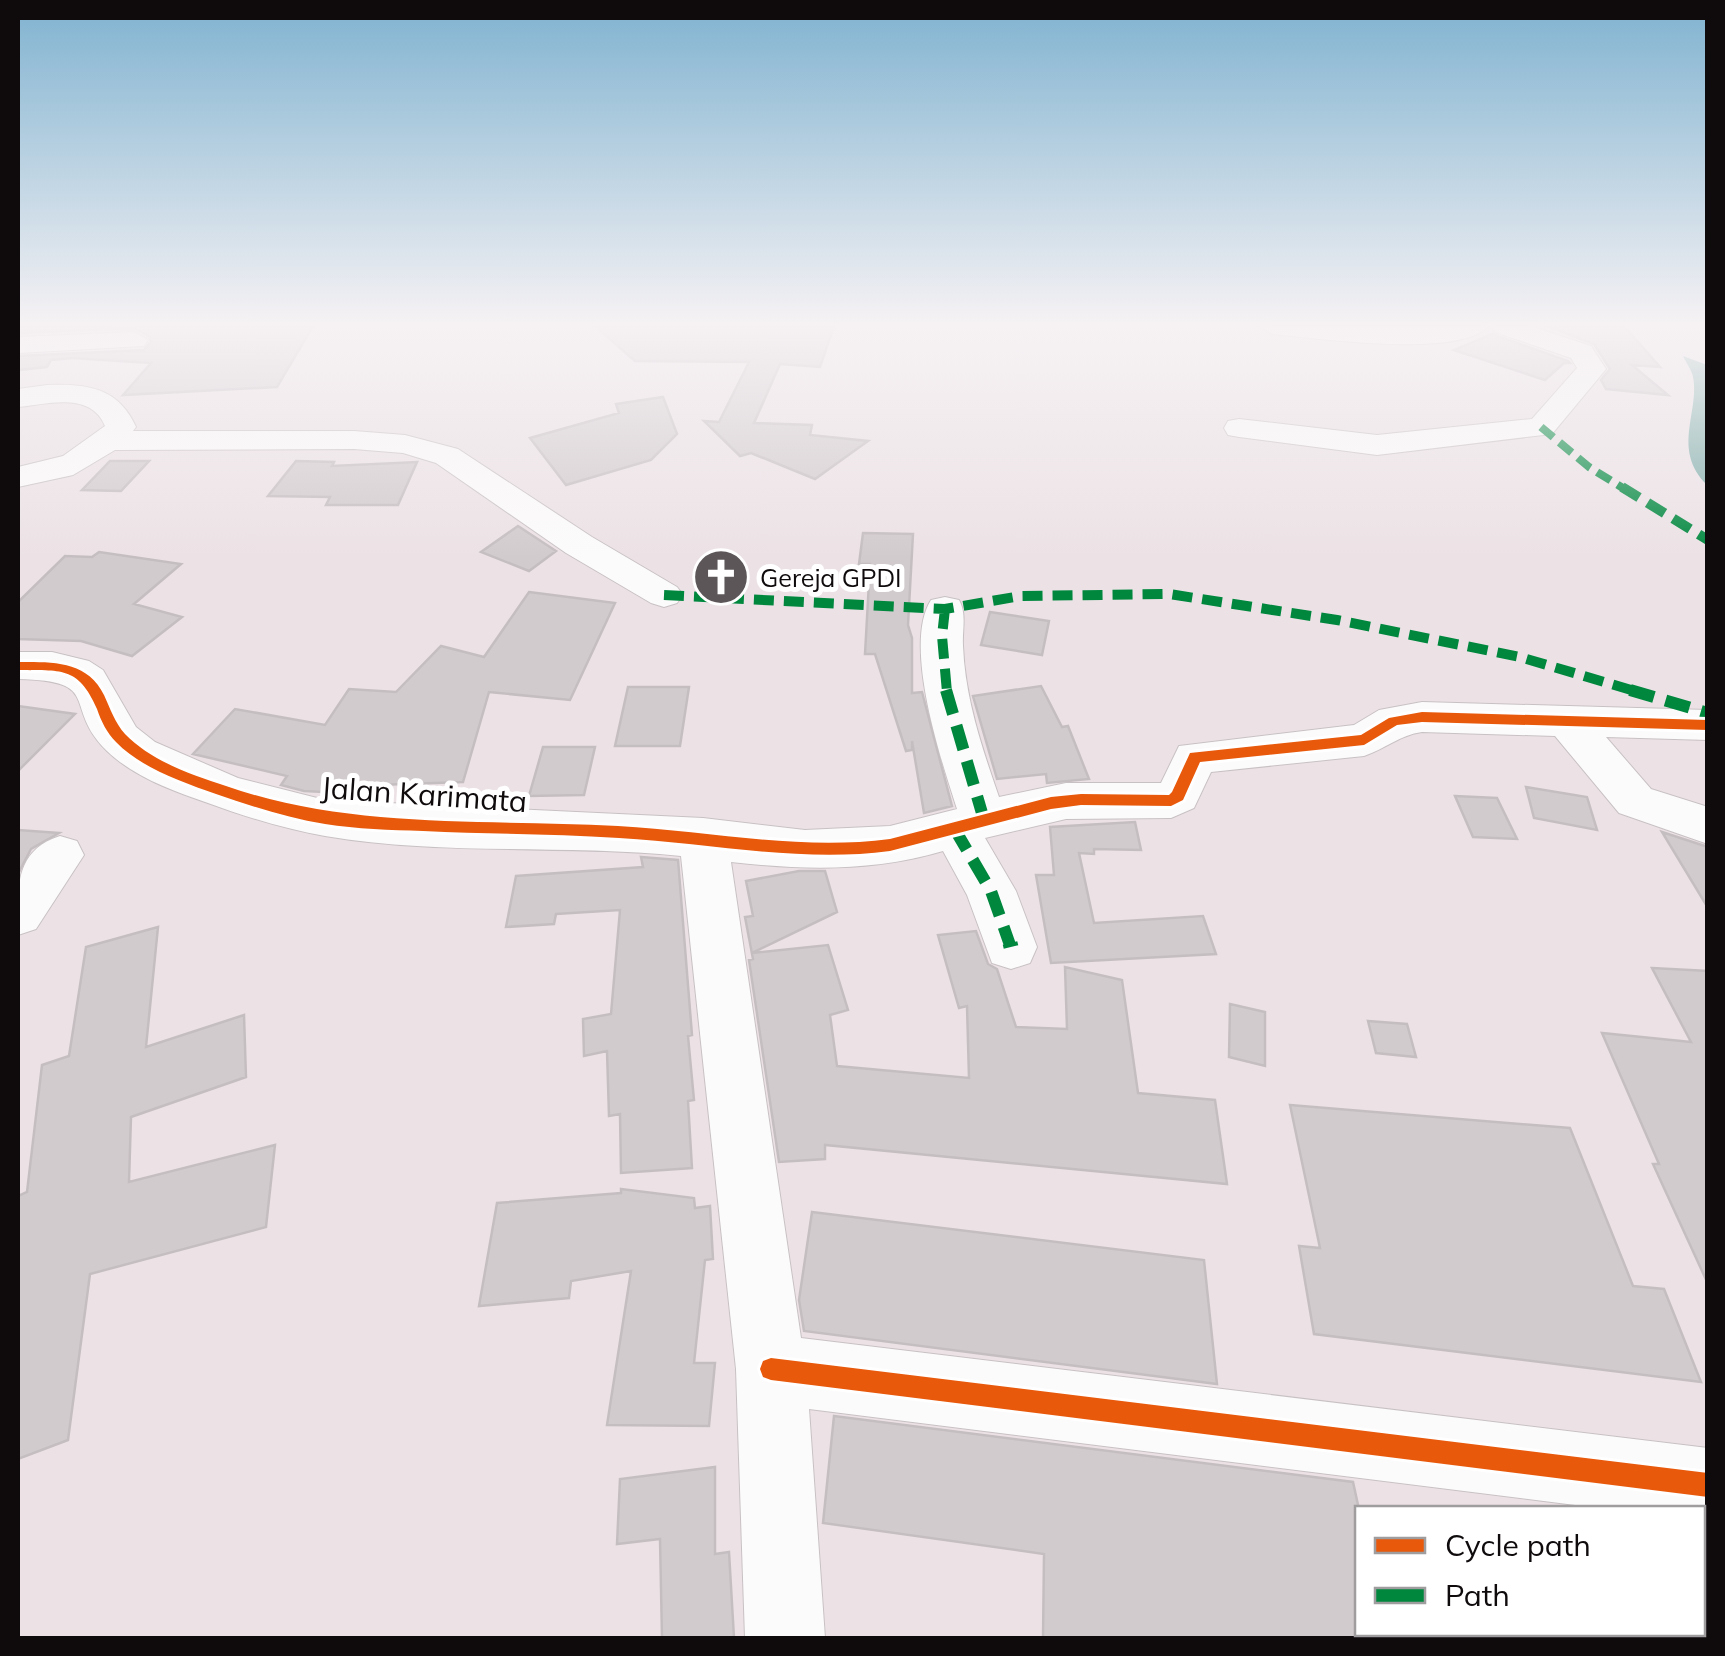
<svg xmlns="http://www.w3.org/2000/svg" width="1725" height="1656" font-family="Mulish,sans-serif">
  <rect width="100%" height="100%" fill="#ece2e6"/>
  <path fill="#81aeab" d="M 1683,356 L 1707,365 L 1707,485 C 1671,449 1700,412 1693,377 C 1692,371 1686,362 1683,356 Z"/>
  <path fill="#d2cbce" stroke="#c5bec1" stroke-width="2.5" d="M 18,326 L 313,326 L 277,387 L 123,395 L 151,363 L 72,358 L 51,360 L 47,367 L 18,370 L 18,356 L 144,350 L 151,342 L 150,337 L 134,328 L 18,333 Z
    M 595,326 L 834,326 L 820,367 L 780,364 L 754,423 L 812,425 L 810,435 L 868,441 L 815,479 L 751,453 L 740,456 L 704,421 L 719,422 L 749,362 L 635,361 Z
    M 1547,326 L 1624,326 L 1660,367 L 1632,365 L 1668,395 L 1606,389 L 1601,380 L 1610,369 L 1594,344 Z
    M 1492,334 L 1568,361 L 1570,363 L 1564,363 L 1545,380 L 1454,350 Z
    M 663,397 L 677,434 L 651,460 L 566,485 L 530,438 L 619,413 L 616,404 Z
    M 110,461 L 149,461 L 121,491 L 82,490 Z
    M 296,461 L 334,462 L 332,466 L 417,462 L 398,505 L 326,505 L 330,497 L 268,496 Z
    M 518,526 L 556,551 L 529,571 L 481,552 Z
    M 863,533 L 913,534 L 908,625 L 912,638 L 912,693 L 922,692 L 952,806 L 924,813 L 912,741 L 912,750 L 906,751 L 875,654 L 865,654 L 870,564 L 859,564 Z
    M 99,552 L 181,564 L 134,604 L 182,617 L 132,656 L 81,641 L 18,639 L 18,602 L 65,556 L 92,557 Z
    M 529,592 L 615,603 L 570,700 L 489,692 L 463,782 L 347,786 L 344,793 L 304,791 L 281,785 L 287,776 L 193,754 L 235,709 L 325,725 L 349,689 L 396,692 L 441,646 L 484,657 Z
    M 990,612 L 1049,621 L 1042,655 L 981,645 Z
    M 1041,686 L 1062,727 L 1068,726 L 1089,779 L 1047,783 L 1046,774 L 997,779 L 973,696 Z
    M 628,687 L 689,687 L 680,746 L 615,746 Z
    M 18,706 L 75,714 L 18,771 Z
    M 543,747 L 595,747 L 584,795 L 529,796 Z
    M 1526,787 L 1587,797 L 1597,830 L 1534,818 Z
    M 1455,796 L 1497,798 L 1517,839 L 1473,837 Z
    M 1135,822 L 1141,850 L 1094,849 L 1094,854 L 1079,853 L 1094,923 L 1203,916 L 1216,954 L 1051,963 L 1036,875 L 1054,875 L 1050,827 Z
    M 18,830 L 59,833 L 31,849 L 18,874 Z
    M 1662,832 L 1708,847 L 1708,908 Z
    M 641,857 L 678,860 L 692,1035 L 688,1036 L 694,1100 L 688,1101 L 692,1168 L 621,1173 L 620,1114 L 609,1116 L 607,1051 L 584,1056 L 583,1019 L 611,1014 L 620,910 L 556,914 L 554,924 L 506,927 L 516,876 L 643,867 Z
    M 799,871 L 825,871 L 837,912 L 752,953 L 828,945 L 848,1010 L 830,1015 L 837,1066 L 969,1078 L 967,1006 L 959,1008 L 938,935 L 976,931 L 988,964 L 997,969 L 1016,1027 L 1067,1029 L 1065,967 L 1122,980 L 1138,1093 L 1215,1100 L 1227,1184 L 825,1145 L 825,1159 L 779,1162 L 749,960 L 753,959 L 745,917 L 753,916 L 746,881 Z
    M 158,927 L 146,1047 L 244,1015 L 246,1077 L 131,1117 L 129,1182 L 275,1145 L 266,1227 L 90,1274 L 68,1440 L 18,1459 L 18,1196 L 27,1192 L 42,1065 L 69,1056 L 86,947 Z
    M 1652,968 L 1708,971 L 1708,1284 L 1653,1164 L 1659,1164 L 1602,1033 L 1691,1042 Z
    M 1230,1004 L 1265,1012 L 1265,1066 L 1229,1057 Z
    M 1368,1021 L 1407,1024 L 1416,1057 L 1376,1053 Z
    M 1290,1105 L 1570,1128 L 1633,1286 L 1664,1289 L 1701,1382 L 1314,1334 L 1299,1246 L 1320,1248 Z
    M 621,1189 L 694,1198 L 695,1208 L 710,1206 L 713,1259 L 705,1260 L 694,1363 L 715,1363 L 709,1426 L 607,1425 L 631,1271 L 571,1281 L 569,1298 L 479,1306 L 497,1203 L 621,1193 Z
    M 812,1212 L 1204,1260 L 1217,1384 L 804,1331 L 799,1300 Z
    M 834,1416 L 1353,1482 L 1358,1505 L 1358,1638 L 1043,1638 L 1044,1554 L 823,1523 Z
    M 715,1467 L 715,1554 L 729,1552 L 734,1638 L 662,1638 L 660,1539 L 617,1544 L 620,1479 Z"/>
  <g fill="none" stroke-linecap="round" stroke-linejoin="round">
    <g stroke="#c8c1c4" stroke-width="2">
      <path id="minor" d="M 1259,326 L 1488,326 C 1461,359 1314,338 1272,334 Z
        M 1491,326 L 1531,326 L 1591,346 L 1606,369 L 1552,434 L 1377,455 L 1239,437 L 1228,435 L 1224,428 L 1228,421 L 1239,419 L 1377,435 L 1532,419 L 1577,368 L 1571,358 L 1495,332 Z
        M 134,332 L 148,340 L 144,346 L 18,353 L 18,337 Z
        M 47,385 C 87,383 119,388 136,427 L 133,431 L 354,431 L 405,435 L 458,449 L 592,537 L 677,587 L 683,595 L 677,603 L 664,607 L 651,603 L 566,553 L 436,463 L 403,453 L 354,449 L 115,450 L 73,475 L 18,487 L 18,467 L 63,456 L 105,426 C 91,391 47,404 18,407 L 18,389 Z
        M 945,597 L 959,600 C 967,614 962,630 963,646 C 965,698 982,748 999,797 L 1066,783 L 1161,783 L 1179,746 L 1354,725 L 1379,710 L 1422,702 L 1708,710 L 1708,740 L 1606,737 L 1651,789 L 1708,807 L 1708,844 L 1619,813 L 1555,736 L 1422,732 C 1400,735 1385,749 1364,756 L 1211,772 L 1194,808 L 1171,818 L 1066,819 L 985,838 L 1016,891 L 1037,947 L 1030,963 L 1011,969 L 992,963 L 967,895 L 943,851 C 872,872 803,870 731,862 L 801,1338 L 1708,1448 L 1708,1522 L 1702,1522 L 1702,1508 L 1599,1508 L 809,1409 L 825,1638 L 745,1638 L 736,1369 L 681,856 C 563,844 441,856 325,836 C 285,829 246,817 208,803 C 173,791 134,777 107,751 C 61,706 105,681 18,679 L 18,652 L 52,652 L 89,661 L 103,670 L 136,727 L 155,742 L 238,778 L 325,800 L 703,818 L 805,830 L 890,826 L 957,809 C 942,762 902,645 931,600 Z
        M 60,836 L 77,841 L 84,855 L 36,929 L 18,935 C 18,893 12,851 60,836 Z"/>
    </g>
    <use href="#minor" fill="#fcfbfb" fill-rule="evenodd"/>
    <path stroke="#00873e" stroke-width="8" stroke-dasharray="16 8" stroke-linecap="butt" d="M 1541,427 L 1589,467 L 1626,490"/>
    <path stroke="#00873e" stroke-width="10" stroke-dasharray="20 10" stroke-linecap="butt" d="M 1622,487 L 1708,540
      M 664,595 L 945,609 L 1021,596 L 1169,594 L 1337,620 L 1520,657 L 1638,692
      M 945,609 L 942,636 L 947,692"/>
    <path stroke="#00873e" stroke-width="12" stroke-dasharray="25 12" stroke-linecap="butt" d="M 946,690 L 984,820
      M 1630,690 L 1708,713
      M 954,828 L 991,891 L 1010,945"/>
    <path stroke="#00873e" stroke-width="15" stroke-dasharray="31 15" stroke-linecap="butt" d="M 1010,943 L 1011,947"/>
    <g stroke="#fff" stroke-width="6">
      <path id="cycleway" d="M 18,662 C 51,662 87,660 104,695 C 110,708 115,723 125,734 C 151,761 192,775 226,786 C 352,830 486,819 618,826 C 709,831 799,851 890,839 L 1051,797 L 1081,794 L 1169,795 L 1172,792 L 1190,753 L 1361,735 L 1389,718 L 1422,712 L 1708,720 L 1708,730 L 1422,722 L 1397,725 L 1364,745 L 1200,762 L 1183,800 L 1171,806 L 1081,805 L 1051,809 L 890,851 C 800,863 710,843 619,838 C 554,834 488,834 423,831 C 390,830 357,829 325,824 C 288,818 251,806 216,794 C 182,782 141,768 116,742 C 107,733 101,721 97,709 C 78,665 60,671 18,670 Z
        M 771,1358 L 1708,1473 L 1708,1497 L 771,1380 L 763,1377 L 760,1369 L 763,1361 Z"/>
    </g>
    <use href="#cycleway" fill="#e8590c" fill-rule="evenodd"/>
  </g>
  <linearGradient id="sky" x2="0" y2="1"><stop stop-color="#7fb2d0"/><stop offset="0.58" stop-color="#f6f2f4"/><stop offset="1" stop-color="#f6f2f4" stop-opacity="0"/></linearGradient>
  <rect width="1725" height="558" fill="url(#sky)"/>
  <defs>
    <g id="church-disc" transform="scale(2.875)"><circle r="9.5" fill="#5c5658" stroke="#fff"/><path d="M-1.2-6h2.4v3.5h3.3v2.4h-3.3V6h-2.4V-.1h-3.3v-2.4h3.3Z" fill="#fff"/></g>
  </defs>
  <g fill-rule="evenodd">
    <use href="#church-disc" x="721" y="577"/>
  </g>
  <g text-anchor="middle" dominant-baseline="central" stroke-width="10" stroke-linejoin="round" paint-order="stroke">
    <g font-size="25" fill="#0f0a0c" stroke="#fff" text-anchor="start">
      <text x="760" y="577">Gereja GPDI</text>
    </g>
    <g font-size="30" fill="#0f0a0c" stroke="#fff">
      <text transform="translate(424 794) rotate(4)">Jalan Karimata</text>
    </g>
  </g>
  <rect width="1725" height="1656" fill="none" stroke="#0f0a0c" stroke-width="40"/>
  <rect x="1355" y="1506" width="350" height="130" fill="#ffffff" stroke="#9f9d9e" stroke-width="2.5"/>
  <rect x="1375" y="1538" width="50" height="15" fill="#e8590c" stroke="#9f9d9e" stroke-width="2.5"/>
  <text x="1445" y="1556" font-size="30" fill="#0f0a0c">Cycle path</text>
  <rect x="1375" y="1588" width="50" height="15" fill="#00873e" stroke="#9f9d9e" stroke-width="2.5"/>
  <text x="1445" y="1606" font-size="30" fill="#0f0a0c">Path</text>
</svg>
